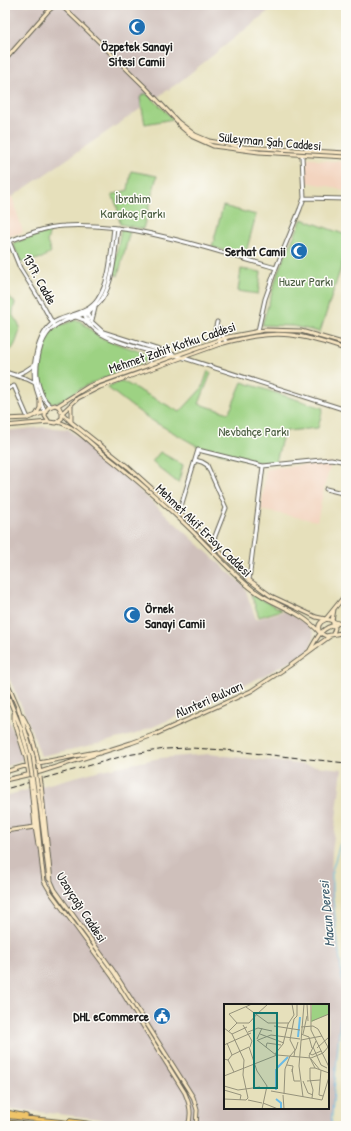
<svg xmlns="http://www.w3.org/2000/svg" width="351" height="1131" font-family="'Patrick Hand',sans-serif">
  <rect width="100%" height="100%" fill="#fdfcf7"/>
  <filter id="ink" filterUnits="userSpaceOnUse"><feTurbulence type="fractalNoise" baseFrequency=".025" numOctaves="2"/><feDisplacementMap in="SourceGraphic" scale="8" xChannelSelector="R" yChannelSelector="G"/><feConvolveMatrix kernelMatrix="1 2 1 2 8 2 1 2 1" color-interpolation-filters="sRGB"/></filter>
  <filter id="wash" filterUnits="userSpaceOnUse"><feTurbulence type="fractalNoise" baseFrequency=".012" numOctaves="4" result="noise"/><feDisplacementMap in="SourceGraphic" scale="16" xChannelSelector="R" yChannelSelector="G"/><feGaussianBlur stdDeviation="0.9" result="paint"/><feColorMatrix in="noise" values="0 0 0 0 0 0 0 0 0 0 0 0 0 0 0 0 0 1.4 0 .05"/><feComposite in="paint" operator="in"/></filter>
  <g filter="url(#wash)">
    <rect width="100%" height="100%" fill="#e6e0bb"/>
    <path fill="#f3d4bf" d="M 306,158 L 314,159 L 317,160 L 344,162 L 346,159 L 346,192 L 338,188 L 306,182 Z
      M 12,196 L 23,232 L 5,238 L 5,198 Z
      M 331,463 L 325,484 L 317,521 L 261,510 L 266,468 Z"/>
    <path fill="#cfc0bb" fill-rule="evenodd" d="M 5,5 L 276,5 L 178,83 L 12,197 L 5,196 Z
      M 43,427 L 68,429 L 116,469 L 244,586 L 256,619 L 285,611 L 309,625 L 314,634 L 309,651 L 265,675 L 192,710 L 136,734 L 97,744 L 41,756 L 25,714 L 5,669 L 5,431 Z
      M 5,711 L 24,759 L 5,767 Z
      M 209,754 L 342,769 L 332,853 L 331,876 L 332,891 L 343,987 L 331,1126 L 119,1126 L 100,1119 L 5,1108 L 5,796 L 97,771 L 160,758 ZM 225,1005 L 328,1005 L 328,1108 L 225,1108 Z"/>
    <path fill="#9dd283" stroke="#5c7750" d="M 143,94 L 147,94 L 150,96 L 173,119 L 145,124 L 140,98 Z
      M 131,171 L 157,176 L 143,229 L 120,224 L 117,206 L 112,195 L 128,190 Z
      M 223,206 L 256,215 L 245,256 L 212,247 Z
      M 302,219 L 346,235 L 346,252 L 320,332 L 293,326 L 262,325 L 279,269 Z
      M 121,229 L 130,231 L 118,276 L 113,273 Z
      M 50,231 L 47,242 L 51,252 L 42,258 L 21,263 L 13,243 Z
      M 241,269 L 261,272 L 258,294 L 238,291 Z
      M 5,295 L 8,295 L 15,303 C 11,320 12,312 20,327 C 19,334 16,345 11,350 L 5,349 Z
      M 76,320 L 80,321 L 101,338 L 144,353 L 148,356 L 147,361 C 127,372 103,376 82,388 C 72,393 63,403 52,403 C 32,394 39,348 49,334 C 55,326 67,323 76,320 Z
      M 208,371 L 211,373 L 199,404 L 229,413 L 242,382 L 323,408 L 318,428 L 287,431 L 283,434 L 276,462 L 262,463 L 237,458 L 199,447 L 151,420 L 130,405 L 108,388 L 109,386 L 122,381 L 180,412 L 202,388 Z
      M 160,452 L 183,465 L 178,483 L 152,462 Z
      M 251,594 L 282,610 L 259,617 Z"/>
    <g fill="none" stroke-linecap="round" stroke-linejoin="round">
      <path stroke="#6bbbe6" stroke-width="1" d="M 331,1126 L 343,987 L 332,891 L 332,871 L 340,844"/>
    </g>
  </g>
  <g filter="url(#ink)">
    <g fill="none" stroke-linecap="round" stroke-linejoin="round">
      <g stroke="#636154" stroke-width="5">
        <path id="tertiary" d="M 304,198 L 346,199
          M 9,241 L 20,268 L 40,300 L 53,324
          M 5,243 C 19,237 48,226 64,226 C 136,222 207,249 276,268
          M 85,310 L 92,322 L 103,332 L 346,410
          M 84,314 C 87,321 91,327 97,331 C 111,342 155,353 173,356
          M 76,317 L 84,320 L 90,326
          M 92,320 L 95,308
          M 220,328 L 219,340 L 220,344
          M 215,330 L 217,322
          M 220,330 L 226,342
          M 258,331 L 265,299 L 276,268 L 300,209 L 304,198 L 302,156
          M 146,350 L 150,357 L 150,364
          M 5,372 L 27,379 L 35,383
          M 16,375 L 25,371 L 34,365
          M 5,390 L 14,386 L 28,418
          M 51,406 C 42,400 38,386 37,376 C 36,366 38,356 41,346 C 54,310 83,326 102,299 C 114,281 115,250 118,228
          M 45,412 C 41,403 37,393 35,383 C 32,364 38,329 58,320 C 72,314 89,313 98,299 C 111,280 111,250 114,228
          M 195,460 L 202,462 L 207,465 L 226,508 L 212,544
          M 326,489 L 346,494
          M 179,513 L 198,450 L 263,466 L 331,459 L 346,462
          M 249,580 L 263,466"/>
      </g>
      <g stroke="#636154" stroke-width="5">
        <path id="secondary" d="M 59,5 L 65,9 L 87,30 L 145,87 L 178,122 L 195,135 L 209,141 L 244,147 L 346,153
          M 5,60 L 48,11 L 55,5
          M 178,122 L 179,125 L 193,137 L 213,146 L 259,152 L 346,157
          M 57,406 L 89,386 L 228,337 L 265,330 L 301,331 L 346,344
          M 71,406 L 71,422
          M 62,413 L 62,418 L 56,423 L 49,422 L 45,416 L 46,410 L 49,407 L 55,405 L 59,407 L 62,413 L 71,422 L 128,467 L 187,520 L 249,580 L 271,596 L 316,617 L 330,620 L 343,625
          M 62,413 L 78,398 L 100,387 L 220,344 C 243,338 267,332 291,335 C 310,337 328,344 346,349
          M 36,415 L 40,408 L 40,398
          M 5,419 L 28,418 L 45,412
          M 58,422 C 74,426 87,440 100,451 C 130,474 159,499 186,525 C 206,544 225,566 247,585 C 269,605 299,608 320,633
          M 5,426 L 49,422
          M 346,594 L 325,620 C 319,622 317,627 320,633 L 326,636 L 346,632
          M 310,650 C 317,638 321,627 336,625
          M 5,677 L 18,707 L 33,756
          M 5,689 L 20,726 L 29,756
          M 14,714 L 14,720 L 26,758 L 29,774
          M 22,715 C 32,731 37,753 40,772
          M 5,772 L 28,765 L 96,752
          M 5,780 L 40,772 L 131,743 L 156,734 L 251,691 L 289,666 L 333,634 L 335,628 L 332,621 L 334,609
          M 41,784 L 51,881
          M 31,787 L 35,827 L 38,845
          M 34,789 L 42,866 L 44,881 L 51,893 L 112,976 L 185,1093 C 190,1105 192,1114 188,1126
          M 38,790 L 49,879 L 51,881 L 55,890 L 114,972 L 193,1097 L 197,1110 L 196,1126
          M 5,831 L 35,827"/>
      </g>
      <g stroke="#636154" stroke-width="5.5">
        <path id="primary" d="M 5,1112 L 26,1116
          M 5,1116 L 63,1122 L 84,1125
          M 70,1121 L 85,1123 L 98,1126
          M 5,1122 L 41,1126"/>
      </g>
      <use href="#tertiary" stroke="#fff" stroke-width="3"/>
      <use href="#secondary" stroke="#f9e7c3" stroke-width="3"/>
      <use href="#primary" stroke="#efc469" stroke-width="3.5"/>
      <path stroke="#1c1c1c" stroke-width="1" stroke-dasharray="6 3" stroke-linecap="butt" d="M 9,788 L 127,755 L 165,749 L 191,748 L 225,750 L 346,763"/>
      <g stroke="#636154" stroke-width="5" stroke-linecap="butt">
        <path id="secondary-bridge" d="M 29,756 L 34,789
          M 33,756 L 38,790
          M 40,777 L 41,784
          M 30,779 L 31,787"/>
      </g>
      <use href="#secondary-bridge" stroke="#f9e7c3" stroke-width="3"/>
    </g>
  </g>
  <defs>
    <g id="mosque-disc" transform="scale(0.9)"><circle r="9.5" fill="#1f6fb2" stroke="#fdfcf7"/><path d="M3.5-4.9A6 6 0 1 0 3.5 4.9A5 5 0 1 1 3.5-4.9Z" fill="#fff"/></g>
    <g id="civic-disc" transform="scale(0.9)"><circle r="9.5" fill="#1f6fb2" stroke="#fdfcf7"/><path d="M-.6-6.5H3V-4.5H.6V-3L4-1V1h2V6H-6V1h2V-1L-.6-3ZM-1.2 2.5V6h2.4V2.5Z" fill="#fff"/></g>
  </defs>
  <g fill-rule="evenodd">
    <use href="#mosque-disc" x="137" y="27"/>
    <use href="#mosque-disc" x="299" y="251"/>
    <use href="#mosque-disc" x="132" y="615"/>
    <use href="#civic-disc" x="162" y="1016"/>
  </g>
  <g text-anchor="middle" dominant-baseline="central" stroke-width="3" stroke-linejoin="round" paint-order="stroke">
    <g font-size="13" font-weight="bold" fill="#1c1c1c" stroke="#fdfcf7" text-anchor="end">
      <text x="137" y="46" text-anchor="middle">Özpetek Sanayi<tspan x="137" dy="15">Sitesi Camii</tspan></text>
      <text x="286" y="251">Serhat Camii</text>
      <text x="145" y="608" text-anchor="start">Örnek<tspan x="145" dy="15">Sanayi Camii</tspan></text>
      <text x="149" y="1016">DHL eCommerce</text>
    </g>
    <g font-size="13" fill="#1c1c1c" stroke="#fdfcf7">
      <text transform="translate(270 141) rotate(5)">Süleyman Şah Caddesi</text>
      <text transform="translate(40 279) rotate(61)">1317. Cadde</text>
      <text transform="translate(172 347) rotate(-19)">Mehmet Zahit Kotku Caddesi</text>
      <text transform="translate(204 530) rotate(44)">Mehmet Akif Ersoy Caddesi</text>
      <text transform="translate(209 699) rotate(-24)">Alınteri Bulvarı</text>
      <text transform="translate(82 907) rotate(57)">Uzayçağı Caddesi</text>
    </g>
    <g font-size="13" fill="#495c40" stroke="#fdfcf7">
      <text x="133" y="198">İbrahim<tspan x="133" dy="15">Karakoç Parkı</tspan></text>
      <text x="306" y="281">Huzur Parkı</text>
      <text x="254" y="431">Nevbahçe Parkı</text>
    </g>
    <g font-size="14" font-style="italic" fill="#3c5c6d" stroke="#fdfcf7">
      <text transform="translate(326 914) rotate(-95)">Macun Deresi</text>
    </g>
  </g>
  <g transform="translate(224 1004)">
    <rect width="105" height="105" fill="#e6e0bb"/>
    <path d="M 88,0 L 105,0 L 105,10 L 87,18 Z" fill="#9dd283"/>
    <path fill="none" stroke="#6bbbe6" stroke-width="2" d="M 74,33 L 76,13M 53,64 L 64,53M 52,86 L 52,65M 52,95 L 57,99 L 57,105"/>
    <path fill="none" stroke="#95927b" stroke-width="1" d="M 83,0 L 84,17M 87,0 L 87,26 L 105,63M 22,3 L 44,19 L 65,19M 5,10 L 28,0M 5,10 L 13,19M 33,10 L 44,0M 88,17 L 105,10M 19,21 L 28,37 L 26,43M 50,22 L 76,26M 77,23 L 89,22 L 94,25 L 105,45M 0,24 L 8,30 L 20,56 L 19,71 L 24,94 L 22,96 L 0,95M 5,27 L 13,19 L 25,19 L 34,9M 24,28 L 34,24 L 48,27M 8,30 L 23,23M 36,30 L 60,39M 77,30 L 85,33 L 88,44M 79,30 L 83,12M 33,35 L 38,24M 33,36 L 52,51M 34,36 L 47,31 L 76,35M 77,36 L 98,32M 92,37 L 85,52 L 91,64 L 105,69M 3,39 L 8,51M 0,41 L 27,29M 25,43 L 33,67 L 43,82 L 38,105M 42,43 L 43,39 L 57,41M 89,43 L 97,61 L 103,64M 93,44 L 105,33M 85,49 L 88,51 L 97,47M 51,50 L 59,40 L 64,20 L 70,11 L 68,0M 66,52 L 72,45 L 74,38M 70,52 L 71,46 L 66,36 L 70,15 L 73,12 L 73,0M 87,54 L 99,49 L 105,42M 0,55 L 4,56 L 8,51 L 25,43M 87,55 L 96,66M 4,56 L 10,68M 63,61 L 69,62 L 68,68M 68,65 L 70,77 L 76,77M 97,66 L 95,91 L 99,92M 0,72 L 53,51 L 87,54M 86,75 L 89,86 L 88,94M 86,75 L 86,64 L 91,64M 79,77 L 84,89 L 89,91M 83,77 L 96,76M 0,82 L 14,86 L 36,83M 0,86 L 17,91 L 16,96M 47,87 L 98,96 L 105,73M 60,90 L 61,65 L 66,52M 59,91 L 60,105M 79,93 L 75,62 L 80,0M 24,96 L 38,99M 39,99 L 54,105"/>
    <path fill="#0f766e" fill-opacity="0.15" stroke="#0f766e" stroke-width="2" d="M 30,9 L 53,9 L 53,84 L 30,84 Z"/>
    <rect width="105" height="105" fill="none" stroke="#1c1c1c" stroke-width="2"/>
  </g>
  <rect width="351" height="1131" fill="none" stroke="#fdfcf7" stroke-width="20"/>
</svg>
